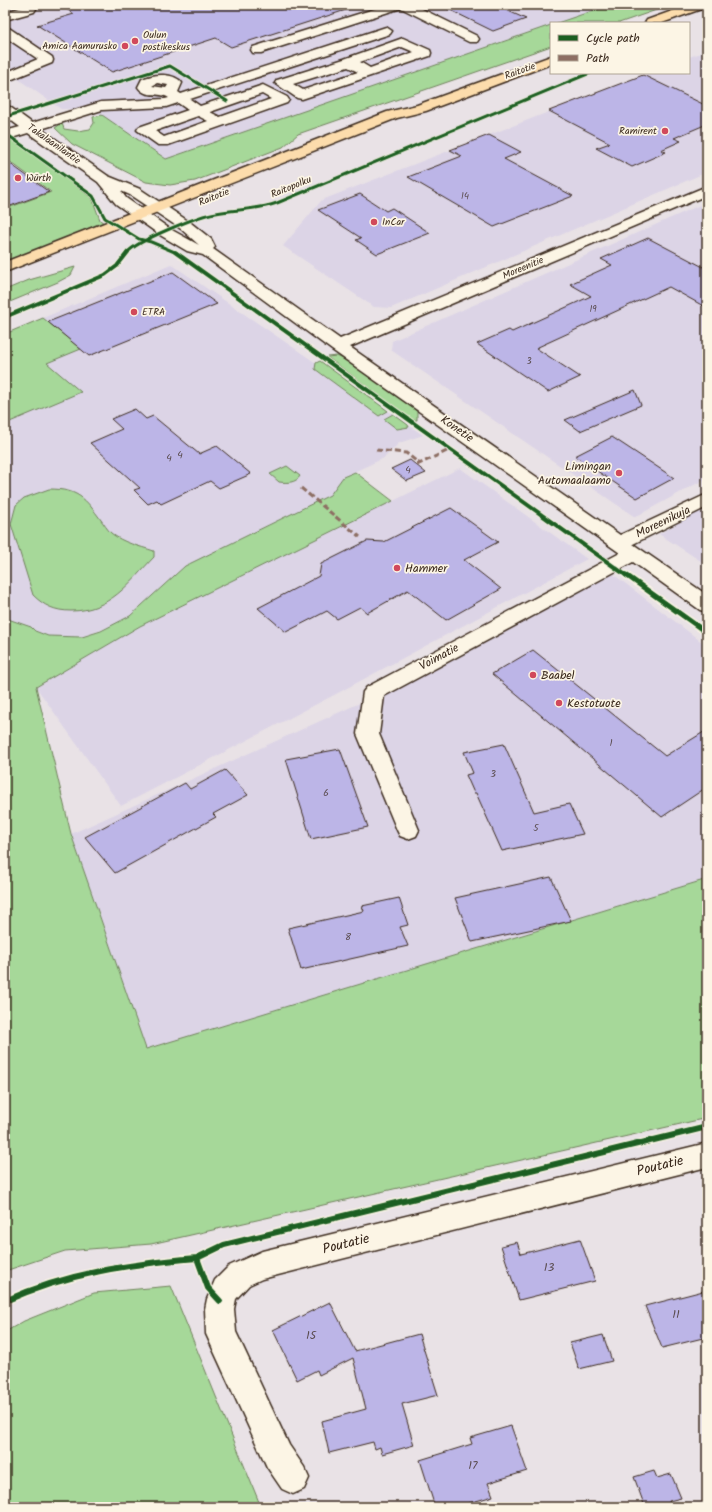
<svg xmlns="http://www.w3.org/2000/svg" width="712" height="1512" font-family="Kalam,sans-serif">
  <rect width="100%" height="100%" fill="#e9e2e6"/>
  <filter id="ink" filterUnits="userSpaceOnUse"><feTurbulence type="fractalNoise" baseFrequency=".025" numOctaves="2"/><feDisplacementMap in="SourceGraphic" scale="8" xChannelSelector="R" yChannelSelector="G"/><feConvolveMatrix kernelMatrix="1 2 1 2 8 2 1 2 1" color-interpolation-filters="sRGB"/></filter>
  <g filter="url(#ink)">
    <path fill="#dcd4e6" d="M 5,5 L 610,5 L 557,23 L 551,23 L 551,25 L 166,159 L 93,109 L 61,109 L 5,70 Z
      M 707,51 L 707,172 L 391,308 L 374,307 L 283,246 L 322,200 L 649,73 L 689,73 L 689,57 Z
      M 707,202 L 707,478 L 635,517 L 391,350 L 392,341 Z
      M 171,264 L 316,363 L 315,369 L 379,416 L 388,411 L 393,414 L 384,418 L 400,429 L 409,427 L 408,425 L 423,435 L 399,443 L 384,458 L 343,477 L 330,495 L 185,566 L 130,616 L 115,625 L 82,637 L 48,636 L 35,631 L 31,627 L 8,619 L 5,609 L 5,334 Z
      M 460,468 L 587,559 L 336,694 L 121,806 L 36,687 L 140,626 Z
      M 707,507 L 707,565 L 659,534 Z
      M 613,574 L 707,646 L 707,876 L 705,880 L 146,1049 L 71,834 L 446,664 Z"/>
    <path fill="#a6d899" stroke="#70815c" d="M 610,5 L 671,5 L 619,23 L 557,23 Z
      M 551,25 L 551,46 L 298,134 L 283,147 L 195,181 L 170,185 L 146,182 L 72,144 L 55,128 L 62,123 L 64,129 L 78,131 L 90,129 L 94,123 L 93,117 L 102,115 L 166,159 Z
      M 12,138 L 92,198 L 100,220 L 104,223 L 5,262 L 5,209 L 51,192 L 5,158 L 5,140 Z
      M 75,267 L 71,275 L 58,282 L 5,304 L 5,290 L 29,280 Z
      M 43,318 L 81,349 L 47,363 L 81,392 L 5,424 L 5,334 Z
      M 337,356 L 347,361 L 414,408 L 417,412 L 417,420 L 413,420 L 327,357 Z
      M 320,361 L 388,411 L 379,416 L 315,369 L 316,363 Z
      M 393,414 L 408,425 L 409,427 L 397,429 L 384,419 Z
      M 287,466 L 300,476 C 296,483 287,483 279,482 L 270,474 Z
      M 355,472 L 393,501 L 140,626 L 36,687 L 71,834 L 146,1049 L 704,880 L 707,876 L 707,1118 L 151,1244 L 65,1251 L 5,1271 L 5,609 L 8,619 L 31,627 L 35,631 L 48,636 L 82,637 L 101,631 L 130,616 L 185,566 L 330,495 L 343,477 Z
      M 49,489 C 78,489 85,498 101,520 C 104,524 107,529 111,533 C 123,543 139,546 154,551 L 154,557 C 129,583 110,611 71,611 C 55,611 44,606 33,595 L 11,524 L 16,505 L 24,498 Z
      M 171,1286 L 261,1507 L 5,1507 L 5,1332 L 24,1321 L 94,1293 Z"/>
    <path fill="#bcb5e7" stroke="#3b2a1e" d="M 60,5 L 348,5 L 349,9 L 231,47 L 216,38 L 112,72 L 37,25 L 74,14 Z
      M 440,5 L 495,5 L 526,19 L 493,31 Z
      M 643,75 L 707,106 L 707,124 L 674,138 L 681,141 L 661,150 L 666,152 L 632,167 L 596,148 L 610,143 L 549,111 Z
      M 489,135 L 521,152 L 504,159 L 573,196 L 494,227 L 408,177 L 462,156 L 450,150 Z
      M 5,160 L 49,192 L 5,208 Z
      M 360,194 L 386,211 L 392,208 L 430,233 L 377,254 L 356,240 L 361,238 L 318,210 Z
      M 648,238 L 707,269 L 707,308 L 669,287 L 536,348 L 580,377 L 548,392 L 477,344 L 509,330 L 512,332 L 591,296 L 570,284 L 612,265 L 601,259 Z
      M 173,272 L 217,304 L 89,356 L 48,322 Z
      M 635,390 L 641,405 L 580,431 L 565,420 Z
      M 135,409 L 146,419 L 153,416 L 199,454 L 217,446 L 251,474 L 219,488 L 210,481 L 161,504 L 157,500 L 148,504 L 134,490 L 140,488 L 90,443 L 122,429 L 111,419 Z
      M 612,437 L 674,478 L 637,498 L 575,456 Z
      M 410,460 L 426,473 L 407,481 L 391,469 Z
      M 451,508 L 498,542 L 464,560 L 501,589 L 446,620 L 408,590 L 367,613 L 360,607 L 337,619 L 327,611 L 286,632 L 258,608 L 319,576 L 321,564 L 367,541 L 384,542 Z
      M 533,650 L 665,756 L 707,730 L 707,787 L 662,817 L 492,674 Z
      M 504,744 L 534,812 L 569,804 L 583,834 L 502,851 L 476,793 L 474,793 L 466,775 L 473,773 L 464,752 Z
      M 340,749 L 368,827 L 311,839 L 286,759 Z
      M 225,770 L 248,795 L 213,814 L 216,817 L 115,873 L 85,837 L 185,783 L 190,789 Z
      M 551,877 L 571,921 L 472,942 L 455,898 Z
      M 399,898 L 408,925 L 400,927 L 408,946 L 301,970 L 288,928 L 364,911 L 362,906 Z
      M 580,1239 L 595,1281 L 519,1300 L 501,1246 L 517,1242 L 521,1254 Z
      M 707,1290 L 707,1337 L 662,1348 L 645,1306 Z
      M 330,1302 L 355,1351 L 419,1334 L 438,1395 L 402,1404 L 414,1445 L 382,1454 L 380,1447 L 375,1449 L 373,1442 L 329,1453 L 322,1421 L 366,1409 L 353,1358 L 319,1375 L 317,1370 L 297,1380 L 273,1330 Z
      M 603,1335 L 612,1361 L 579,1369 L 570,1343 Z
      M 511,1426 L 527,1471 L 488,1483 L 493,1496 L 456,1507 L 435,1507 L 420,1460 L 472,1444 L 470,1438 Z
      M 654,1471 L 657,1478 L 671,1474 L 681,1498 L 669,1501 L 670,1504 L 660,1507 L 645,1507 L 634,1477 Z"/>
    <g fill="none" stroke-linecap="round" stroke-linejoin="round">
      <g stroke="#3b2a1e" stroke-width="3">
        <path id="minor" d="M 30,5 L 36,9 L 34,12 L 5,20 L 5,12 Z
          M 387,5 L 414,5 L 477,36 L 479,39 L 477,42 L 469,42 L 401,8 L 261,53 L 253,53 L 251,50 L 253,47 Z
          M 5,27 L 9,28 L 52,57 L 53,60 L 52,63 L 5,82 L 5,73 L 38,59 L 5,37 Z
          M 386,27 L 392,31 L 390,34 L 190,99 L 200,106 L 263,85 L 287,97 L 289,100 L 287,103 L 168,145 L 158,145 L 137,130 L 139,127 L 188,110 L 178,103 L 166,107 L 102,110 L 41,129 L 108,176 L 140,189 L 191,223 L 211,239 L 215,247 L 213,249 L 340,339 L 707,186 L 707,195 L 350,347 L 620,535 L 707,494 L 707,507 L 633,544 L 707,595 L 707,612 L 700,610 L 633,562 L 384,696 L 379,734 L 419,830 L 416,836 L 408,839 L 400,836 L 397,830 L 357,734 L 363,692 L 367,687 L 620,553 L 332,350 L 203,255 L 187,251 L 160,235 L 116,204 L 98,182 L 28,133 L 5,140 L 5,131 L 20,127 L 5,116 L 5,106 L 10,107 L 32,123 L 101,102 L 165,99 L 169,98 C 159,91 146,99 138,87 L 142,79 C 153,74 174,72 182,83 L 178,92 L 181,94 ZM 157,83 L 168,85 L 166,88 L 152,86 ZM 262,94 L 271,99 L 220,117 L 210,112 ZM 198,116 L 208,121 L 164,137 L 155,131 ZM 121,191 L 130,195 L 181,229 L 199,245 L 170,229 L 126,198 Z
          M 403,38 L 430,50 L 431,53 L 430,56 L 302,99 L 297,98 L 275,83 L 277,80 L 344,59 ZM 402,47 L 414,52 L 370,68 L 360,62 ZM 348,67 L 358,72 L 303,90 L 293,84 Z
          M 707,1143 L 707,1167 L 262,1279 L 249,1285 L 236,1299 L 234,1309 L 236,1332 L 289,1445 L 304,1467 L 309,1478 L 304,1489 L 293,1494 L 282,1489 L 267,1467 L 206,1334 L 205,1309 L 207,1299 L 215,1280 L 229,1266 L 262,1251 Z"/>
      </g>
      <g stroke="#3b2a1e" stroke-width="3">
        <path id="major" d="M 689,5 L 706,5 L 704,8 L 662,23 L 645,23 L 647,20 Z
          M 551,56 L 551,64 L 426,111 L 397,118 L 5,272 L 5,262 L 387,112 L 417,105 Z"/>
      </g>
      <use href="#minor" fill="#fcf5e5" fill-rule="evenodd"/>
      <use href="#major" fill="#fcdcac" fill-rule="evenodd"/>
      <path stroke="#8d6e63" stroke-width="3" stroke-dasharray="6 3" stroke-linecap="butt" d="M 376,450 L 406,453 L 420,464
        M 417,465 L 449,450
        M 301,488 L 360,537"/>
      <g stroke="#fcf5e5" stroke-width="4.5">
        <path id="cycleway-far3" d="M 5,117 L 170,66 L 227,101
          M 5,133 L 93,196 L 105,218 L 139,239 L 151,242 L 177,253
          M 127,253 C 136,241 200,215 216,213 C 237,209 257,210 277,203 L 590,73"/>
      </g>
      <g stroke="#fcf5e5" stroke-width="6">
        <path id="cycleway-far2" d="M 175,252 L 627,576
          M 5,317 L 105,275 L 117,266 L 128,252"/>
      </g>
      <g stroke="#fcf5e5" stroke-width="8">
        <path id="cycleway-far1" d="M 626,575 L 707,633"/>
      </g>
      <g stroke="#fcf5e5" stroke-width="9">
        <path id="cycleway" d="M 197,1258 L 224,1245 L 707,1127
          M 5,1301 C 67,1273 130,1264 197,1258 L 208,1288 L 220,1301"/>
      </g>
      <use href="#cycleway-far3" stroke="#1b5e20" stroke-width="3"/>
      <use href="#cycleway-far2" stroke="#1b5e20" stroke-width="4"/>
      <use href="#cycleway-far1" stroke="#1b5e20" stroke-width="5"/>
      <use href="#cycleway" stroke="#1b5e20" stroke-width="6"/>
    </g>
  </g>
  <g fill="#d1495b" stroke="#fcf5e5" stroke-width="1.5">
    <circle cx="135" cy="41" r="4"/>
    <circle cx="125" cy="46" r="4"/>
    <circle cx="665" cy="131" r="4"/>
    <circle cx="18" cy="178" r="4"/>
    <circle cx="374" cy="222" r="4"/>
    <circle cx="134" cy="312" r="4"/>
    <circle cx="619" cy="473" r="4"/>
    <circle cx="397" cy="568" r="4"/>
    <circle cx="533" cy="675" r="4"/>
    <circle cx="559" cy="703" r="4"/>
  </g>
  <g text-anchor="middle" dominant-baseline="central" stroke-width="3.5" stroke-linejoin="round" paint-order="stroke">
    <g font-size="9" fill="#5b4d50">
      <text x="465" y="196">14</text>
      <text x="593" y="309">19</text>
      <text x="529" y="361">3</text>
    </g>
    <g font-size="10" fill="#3b2a1e" stroke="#fcf5e5" text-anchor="start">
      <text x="143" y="35">Oulun<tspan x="143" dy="12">postikeskus</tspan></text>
      <text x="117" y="46" text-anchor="end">Amica Aamurusko</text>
      <text x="657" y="131" text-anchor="end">Ramirent</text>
      <text x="26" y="178">Würth</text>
      <text x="382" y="222">InCar</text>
      <text x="142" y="312">ETRA</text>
    </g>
    <g font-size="10" fill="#3b2a1e" stroke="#fcf5e5">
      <text transform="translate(520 71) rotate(-20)">Raitotie</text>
      <text transform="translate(54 144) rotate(35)">Takalaanilantie</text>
      <text transform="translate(291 187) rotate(-22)">Raitopolku</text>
      <text transform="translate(214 197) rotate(-22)">Raitotie</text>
      <text transform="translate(523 268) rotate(-23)">Moreenitie</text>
    </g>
    <g font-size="10" fill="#5b4d50">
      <text x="180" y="455">4</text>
      <text x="169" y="458">4</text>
      <text x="408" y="470">4</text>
      <text x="611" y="743">1</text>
      <text x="493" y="774">3</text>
      <text x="326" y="793">6</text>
      <text x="536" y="828">5</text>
      <text x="348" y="937">8</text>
    </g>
    <g font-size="12" fill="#3b2a1e" stroke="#fcf5e5">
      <text transform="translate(457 429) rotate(35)">Konetie</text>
      <text transform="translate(663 522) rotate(-26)">Moreenikuja</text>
      <text transform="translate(439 657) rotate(-28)">Voimatie</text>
    </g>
    <g font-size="12" fill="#3b2a1e" stroke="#fcf5e5" text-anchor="start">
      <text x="611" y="466" text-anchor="end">Limingan<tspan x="611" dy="14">Automaalaamo</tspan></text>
      <text x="405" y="568">Hammer</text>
      <text x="541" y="675">Baabel</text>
      <text x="567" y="703">Kestotuote</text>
    </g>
    <g font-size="12" fill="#5b4d50">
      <text x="549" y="1267">13</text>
      <text x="676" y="1314">11</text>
      <text x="311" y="1335">15</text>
      <text x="473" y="1465">17</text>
    </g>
    <g font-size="14" fill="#3b2a1e" stroke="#fcf5e5">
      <text transform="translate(660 1166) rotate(-14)">Poutatie</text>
      <text transform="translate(346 1244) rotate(-14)">Poutatie</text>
    </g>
  </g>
  <rect width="712" height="1512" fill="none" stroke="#fcf5e5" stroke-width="20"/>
  <rect x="10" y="10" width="692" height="1492" fill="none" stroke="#3b2a1e" stroke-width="1.5" filter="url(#ink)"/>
  <rect x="550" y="22" width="140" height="52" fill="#fcf5e5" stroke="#afa495"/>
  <rect x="558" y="35" width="20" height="6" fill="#1b5e20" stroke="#afa495"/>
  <text x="586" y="42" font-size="12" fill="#3b2a1e">Cycle path</text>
  <rect x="558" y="55" width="20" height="6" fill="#8d6e63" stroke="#afa495"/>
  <text x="586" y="62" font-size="12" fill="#3b2a1e">Path</text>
</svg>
